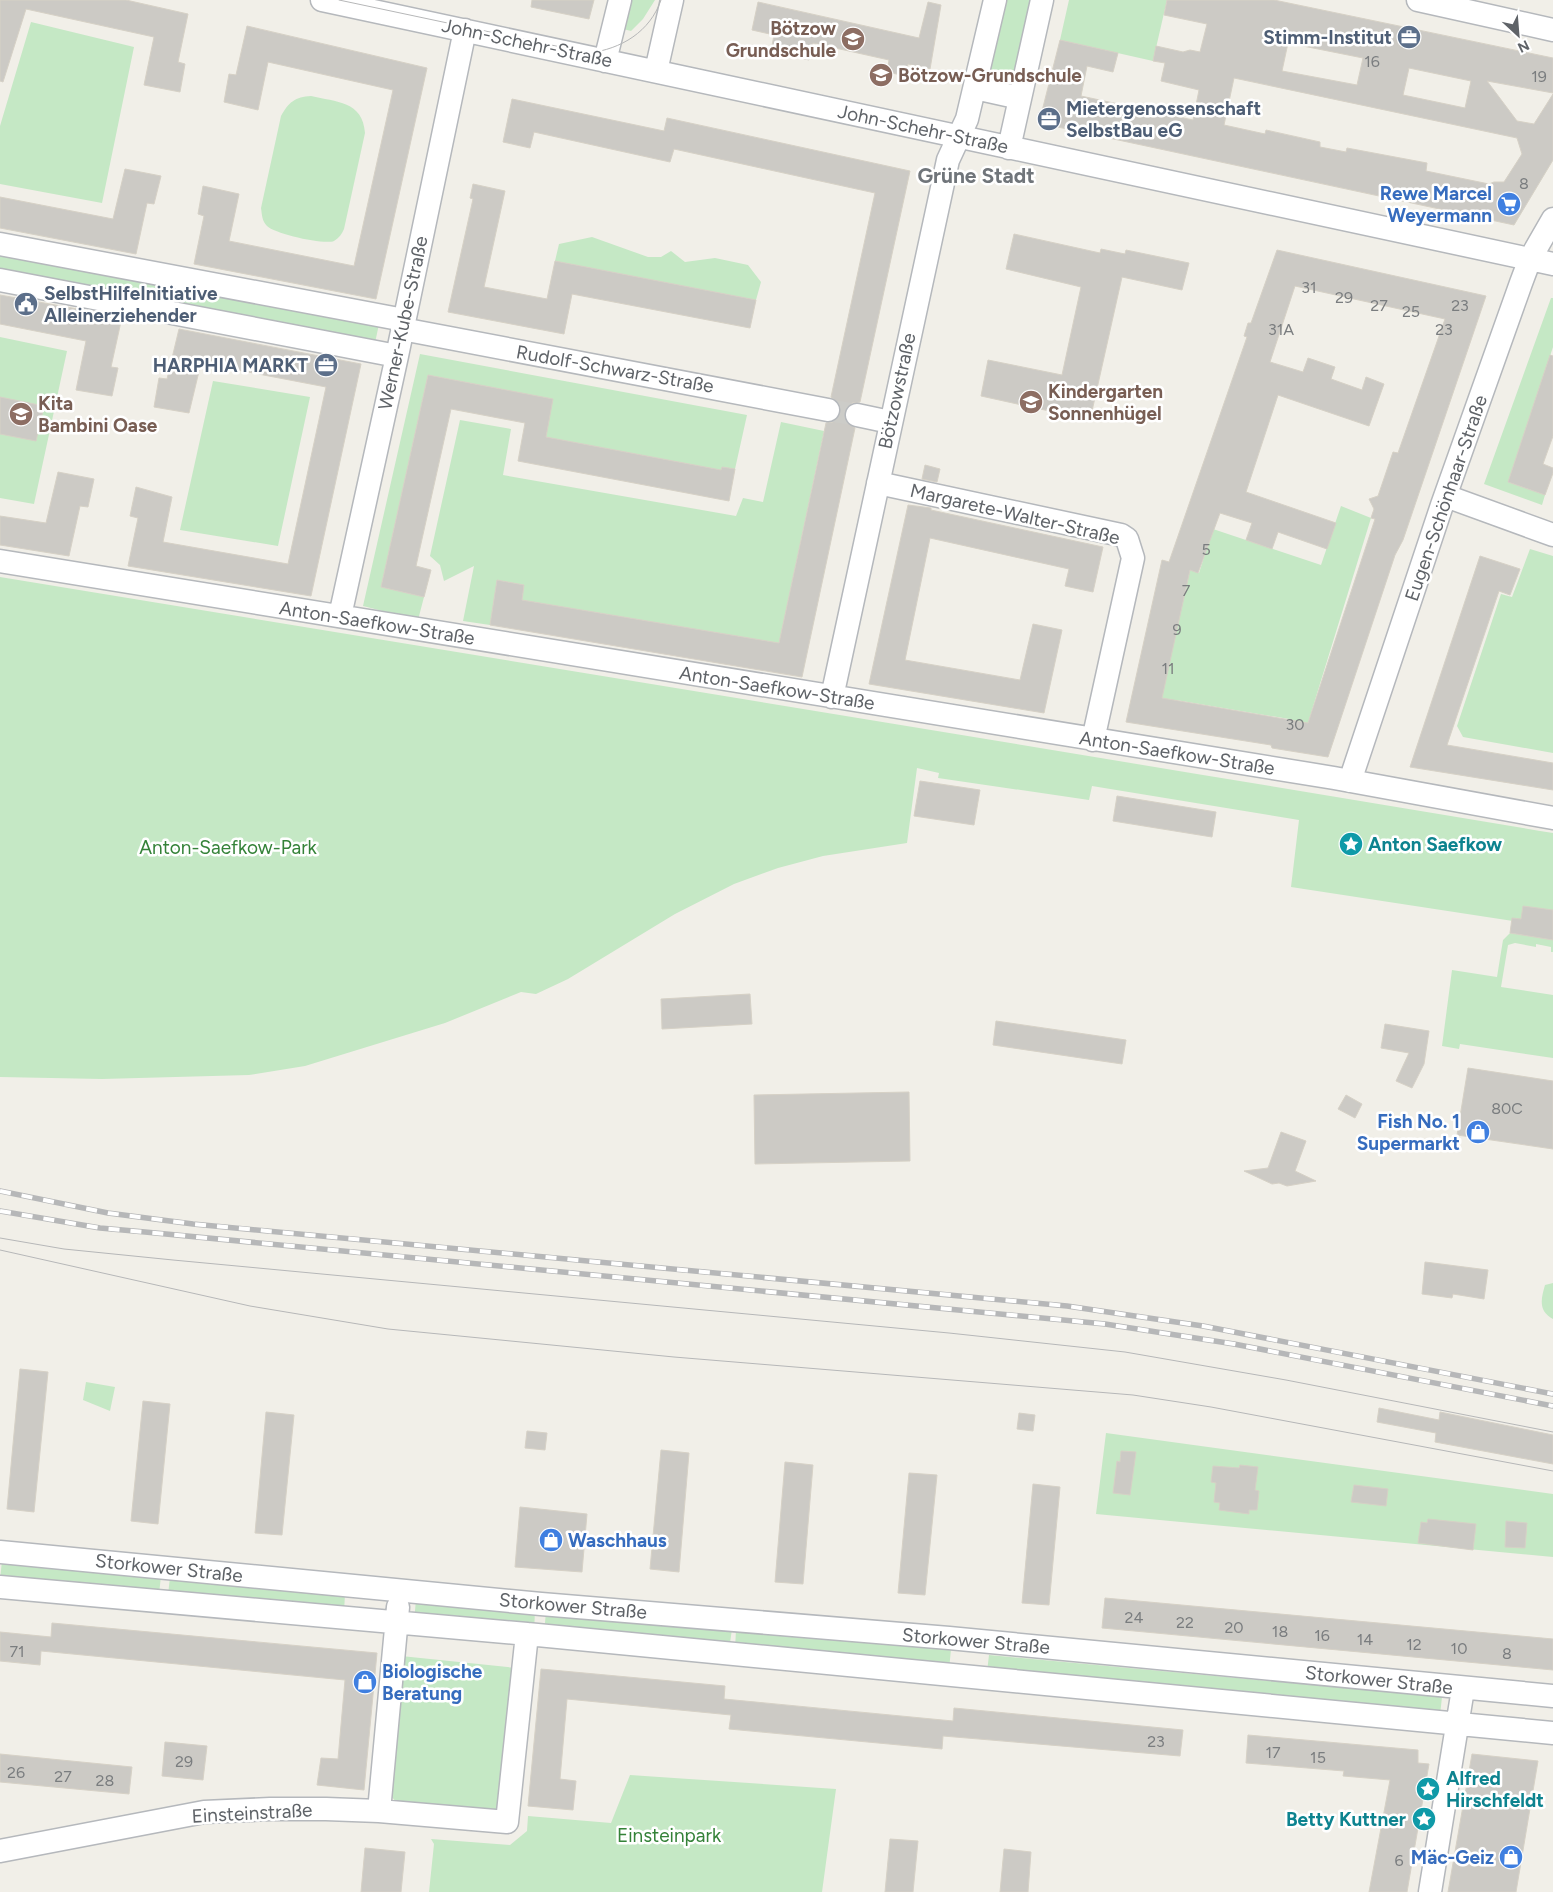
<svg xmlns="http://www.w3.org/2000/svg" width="1553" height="1892" font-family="Figtree,sans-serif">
  <rect width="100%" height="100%" fill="#f1efe8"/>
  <path fill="#c5e8c5" d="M 629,0 L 655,0 L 643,19 L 631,31 L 623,29 Z
    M 1002,0 L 1031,0 L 1015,72 L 1003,80 L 992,75 L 989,70 Z
    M 1069,0 L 1167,0 L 1153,61 L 1060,40 Z
    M 31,22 L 134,47 L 102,203 L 0,184 L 0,126 Z
    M 311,96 C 336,102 363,101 365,133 L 344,229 C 342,234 339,238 334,241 C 324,245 275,234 267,226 C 262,221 262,215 261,208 L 281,116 C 289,102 295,97 311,96 Z
    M 592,237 L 648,257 L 661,257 L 671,251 L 685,262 L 715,258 L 748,265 L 761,282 L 756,300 L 555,261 L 559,244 Z
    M 0,249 L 379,324 L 375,343 L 0,274 Z
    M 1551,298 L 1553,298 L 1553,347 L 1508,482 L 1545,495 L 1542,505 L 1484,484 Z
    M 0,337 L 67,351 L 34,504 L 0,498 Z
    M 420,354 L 747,415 L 735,469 L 722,467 L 721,470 L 546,437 L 552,399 L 428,375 L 381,587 L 424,597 L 418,620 L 363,606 Z
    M 213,381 L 310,397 L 278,546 L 180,530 Z
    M 460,420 L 511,429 L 503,475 L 736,516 L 743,498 L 763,502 L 781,422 L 824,431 L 779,643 L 522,600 L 524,585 L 497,580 L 490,625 L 463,621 L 474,566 L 444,581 L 440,565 L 430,556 Z
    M 1341,506 L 1371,518 L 1307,726 L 1289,723 L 1289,719 L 1176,700 L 1160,701 L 1190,570 L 1199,573 L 1213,529 L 1321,565 Z
    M 1530,549 L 1553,556 L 1553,753 L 1463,737 L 1457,726 L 1501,594 L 1512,597 Z
    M 0,577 C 518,662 1036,747 1553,833 L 1553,927 L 1291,887 L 1299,820 L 1092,786 L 1089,800 L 938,778 L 939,773 L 917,768 L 907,843 L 823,856 L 778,868 L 734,884 L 675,914 L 568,979 L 536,994 L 521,992 L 445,1023 L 305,1066 L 249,1075 L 102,1079 L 0,1077 Z
    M 1510,933 L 1553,940 L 1553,952 L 1551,952 L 1551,947 L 1536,944 L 1536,947 L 1515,943 L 1508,945 L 1501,987 L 1553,995 L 1553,1058 L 1460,1044 L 1459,1049 L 1442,1046 L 1452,970 L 1497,977 L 1503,940 Z
    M 1553,1283 L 1553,1319 C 1538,1311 1541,1299 1545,1285 Z
    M 86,1382 L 115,1387 L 110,1411 L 83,1400 Z
    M 1106,1433 L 1553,1494 L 1553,1557 L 1096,1514 Z
    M 2,1561 L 161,1576 L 159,1594 L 0,1579 Z
    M 170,1577 L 345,1594 L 344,1612 L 168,1595 Z
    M 416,1600 L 535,1611 L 534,1632 L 414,1621 Z
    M 546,1612 L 732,1629 L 729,1650 L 544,1633 Z
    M 736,1629 L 951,1649 L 949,1670 L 735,1650 Z
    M 989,1655 L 1442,1697 L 1440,1715 L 987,1672 Z
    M 401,1656 L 516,1668 L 498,1809 L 494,1812 L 397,1803 L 391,1796 Z
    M 630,1775 L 836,1789 L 822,1892 L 429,1892 L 434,1844 L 431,1839 L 510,1845 L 527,1831 L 528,1816 L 611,1823 Z"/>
  <path fill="#cccac5" stroke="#d6d1c6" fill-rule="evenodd" d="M 0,0 L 126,0 L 188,14 L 178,62 L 185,64 L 180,92 L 144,85 L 154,37 L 26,9 L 3,82 L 0,81 Z
    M 532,0 L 594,0 L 589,19 L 531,7 Z
    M 1167,0 L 1274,0 L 1553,58 L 1553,93 L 1487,81 L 1517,121 L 1534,124 L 1553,94 L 1553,160 L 1514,225 L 1039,123 L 1060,40 L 1118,53 L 1113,72 L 1087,66 L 1081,96 L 1193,120 L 1199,90 L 1161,81 L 1165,63 L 1153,61 L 1156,46 L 1183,52 L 1190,50 L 1200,52 L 1207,24 L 1164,15 ZM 1288,43 L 1363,58 L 1357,85 L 1282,71 ZM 1409,68 L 1471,81 L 1465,108 L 1403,95 ZM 1234,78 L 1517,138 L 1522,154 L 1504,182 L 1494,182 L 1489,184 L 1426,171 L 1427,163 L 1347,148 L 1346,152 L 1320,147 L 1320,142 L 1266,130 L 1265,134 L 1224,125 Z
    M 758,2 L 919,38 L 928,2 L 941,5 L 930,69 L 908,64 L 906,76 L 887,72 L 889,60 L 813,43 L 809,60 L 771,51 L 774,35 L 752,30 Z
    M 247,26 L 427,68 L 376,299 L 194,264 L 204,216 L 198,214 L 203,186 L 239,194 L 229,241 L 354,266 L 393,90 L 268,62 L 258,110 L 224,102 L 229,74 L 236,75 Z
    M 512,99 L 664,131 L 667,118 L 910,171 L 860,402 L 852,403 L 844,412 L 845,420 L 855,428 L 802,677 L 490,625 L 497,580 L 524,585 L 522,600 L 779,643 L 826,423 L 833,422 L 841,413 L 840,405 L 831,397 L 875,193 L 674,149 L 670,162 L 534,132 L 530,148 L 503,142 Z
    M 125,169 L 161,176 L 154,204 L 147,203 L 136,254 L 0,228 L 0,197 L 113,219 Z
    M 473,184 L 505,191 L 484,287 L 547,299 L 555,261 L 756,300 L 750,328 L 572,294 L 564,334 L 448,312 L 473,199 L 470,198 Z
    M 1014,234 L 1100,253 L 1101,249 L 1125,254 L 1126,250 L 1189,263 L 1182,290 L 1122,277 L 1090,420 L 981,396 L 988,360 L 1062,375 L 1081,287 L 1006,269 Z
    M 1277,250 L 1486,296 L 1403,540 L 1395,555 L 1328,757 L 1272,748 L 1271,745 L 1126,722 L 1162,560 L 1169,562 L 1247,337 L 1244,336 L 1248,323 L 1251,323 ZM 1295,286 L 1445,319 L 1398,453 L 1393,452 L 1378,496 L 1369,499 L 1374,509 L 1371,518 L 1375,519 L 1308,723 L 1162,698 L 1190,570 L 1198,573 L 1220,513 L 1252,523 L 1246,540 L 1272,549 L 1278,532 L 1327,549 L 1336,523 L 1246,492 L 1278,395 L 1369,426 L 1384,384 L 1366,377 L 1362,390 L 1331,379 L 1335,367 L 1308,358 L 1303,372 L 1270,362 Z
    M 0,295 L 122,317 L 111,367 L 118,368 L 112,396 L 76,390 L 86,341 L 0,324 Z
    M 179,329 L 361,364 L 311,596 L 128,566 L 138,518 L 130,516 L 136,487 L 172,497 L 163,542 L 288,564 L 326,387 L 201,363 L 189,413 L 154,407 L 159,378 L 167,379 Z
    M 1550,355 L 1553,356 L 1553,436 L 1543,464 L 1553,468 L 1553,473 L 1545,495 L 1508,482 Z
    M 428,375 L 553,399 L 546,437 L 721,470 L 722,467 L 735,469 L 729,501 L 518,461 L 525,423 L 451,409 L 416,566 L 431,570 L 424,597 L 381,587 Z
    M 0,397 L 44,406 L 36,441 L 0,434 Z
    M 925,465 L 940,469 L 937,482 L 922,479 Z
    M 58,472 L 94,479 L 88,507 L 80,506 L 69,556 L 0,545 L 0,516 L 46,523 Z
    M 908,505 L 931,508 L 931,510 L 1103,547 L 1093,592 L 1065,586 L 1069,569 L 930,538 L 905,660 L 1020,680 L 1033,624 L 1062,630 L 1044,713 L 869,684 Z
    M 1480,556 L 1520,569 L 1510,595 L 1499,591 L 1447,745 L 1553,763 L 1553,790 L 1410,767 Z
    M 920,781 L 980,790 L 974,825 L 914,816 Z
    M 1117,796 L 1216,812 L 1212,837 L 1113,821 Z
    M 1523,906 L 1553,910 L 1553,940 L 1510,933 L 1512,918 L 1521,919 Z
    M 750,994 L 752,1024 L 662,1029 L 661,999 Z
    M 996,1021 L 1126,1040 L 1122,1064 L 993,1045 Z
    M 1385,1024 L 1429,1031 L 1424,1064 L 1412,1088 L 1396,1081 L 1409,1053 L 1381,1048 Z
    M 1468,1068 L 1553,1081 L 1553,1149 L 1457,1135 Z
    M 909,1092 L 910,1161 L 755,1164 L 754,1095 Z
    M 1346,1095 L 1362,1104 L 1355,1118 L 1338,1109 Z
    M 1281,1132 L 1306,1141 L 1295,1171 L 1316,1181 L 1287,1186 L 1279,1183 L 1272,1184 L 1244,1171 L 1268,1168 Z
    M 1425,1262 L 1488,1270 L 1484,1299 L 1453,1294 L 1452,1298 L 1422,1294 Z
    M 20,1369 L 48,1372 L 34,1512 L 7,1509 Z
    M 143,1401 L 170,1404 L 158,1524 L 131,1521 Z
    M 1379,1408 L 1439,1420 L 1440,1412 L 1553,1435 L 1553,1464 L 1435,1442 L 1436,1433 L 1377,1422 Z
    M 266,1412 L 294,1415 L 282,1535 L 255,1533 Z
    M 1019,1413 L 1035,1415 L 1033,1431 L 1017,1429 Z
    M 527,1431 L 547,1433 L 545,1450 L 525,1448 Z
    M 661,1450 L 689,1453 L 679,1572 L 650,1569 Z
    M 1121,1451 L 1136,1452 L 1130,1495 L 1113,1493 L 1117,1461 L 1120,1462 Z
    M 785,1462 L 813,1465 L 803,1584 L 775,1582 Z
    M 1240,1465 L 1258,1467 L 1255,1490 L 1259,1491 L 1257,1510 L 1249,1510 L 1249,1514 L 1219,1510 L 1220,1503 L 1214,1502 L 1216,1483 L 1211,1482 L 1213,1466 L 1239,1468 Z
    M 909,1473 L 937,1475 L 925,1595 L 898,1593 Z
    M 1033,1484 L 1060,1487 L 1049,1605 L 1022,1603 Z
    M 1354,1485 L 1388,1489 L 1386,1506 L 1351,1502 Z
    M 520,1507 L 587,1514 L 582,1572 L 515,1567 Z
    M 1428,1519 L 1476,1524 L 1473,1550 L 1418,1543 L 1421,1522 L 1427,1523 Z
    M 1506,1521 L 1527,1523 L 1525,1548 L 1505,1547 Z
    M 1105,1598 L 1553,1639 L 1553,1670 L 1102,1628 Z
    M 52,1623 L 377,1653 L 364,1790 L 317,1785 L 321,1758 L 338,1759 L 345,1680 L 41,1651 L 40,1665 L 0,1661 L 0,1632 L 51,1637 Z
    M 541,1669 L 725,1686 L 724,1699 L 953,1721 L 954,1708 L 1183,1730 L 1180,1756 L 943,1736 L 942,1749 L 729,1729 L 731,1715 L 567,1699 L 560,1779 L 576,1781 L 573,1810 L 528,1806 Z
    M 1248,1735 L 1418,1750 L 1418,1763 L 1429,1764 L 1407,1892 L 1369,1892 L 1390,1780 L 1343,1776 L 1344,1771 L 1246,1763 Z
    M 165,1742 L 207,1746 L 203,1780 L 162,1776 Z
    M 0,1754 L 132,1767 L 129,1794 L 0,1782 Z
    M 1472,1754 L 1538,1761 L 1516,1892 L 1448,1892 Z
    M 890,1839 L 918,1841 L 913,1892 L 885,1892 Z
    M 365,1848 L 405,1852 L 401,1892 L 361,1892 Z
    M 1004,1849 L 1031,1852 L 1028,1892 L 1000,1892 Z"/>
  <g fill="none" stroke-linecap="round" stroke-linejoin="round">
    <path stroke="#ccccc8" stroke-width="22" stroke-dasharray="22 11" stroke-linecap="butt" d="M 828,410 L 857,415"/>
    <g stroke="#b5b8bc" stroke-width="25">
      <path id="minor" d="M 322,0 L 1553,264
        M 1418,0 L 1553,30
        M 605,61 L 620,0
        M 656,71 L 672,0
        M 975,88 L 1020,98
        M 1009,148 L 1042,0
        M 0,244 L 404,320
        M 0,280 L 397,356
        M 402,329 L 828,410
        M 857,415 L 890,422
        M 878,483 L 1121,535 L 1127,539 L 1133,558 L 1093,740
        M 1446,496 L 1553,535
        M 0,561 L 1334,778 L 1553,818
        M 340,616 L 397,356 L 465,30
        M 832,697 L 948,160 L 967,119 L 995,0
        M 1350,781 L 1442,505 L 1521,283 L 1530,259 L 1553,219
        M 0,1552 L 541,1604 L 949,1638 L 1553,1696
        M 0,1587 L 527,1634 L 1553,1733
        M 379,1811 L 398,1607
        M 0,1851 L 204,1812 L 270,1809 L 326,1809 L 379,1811 L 507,1822 L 527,1634
        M 1430,1892 L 1463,1689"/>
    </g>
    <use href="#minor" stroke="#fff" stroke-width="22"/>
    <path stroke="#b6b7b8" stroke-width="1" d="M 339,0 L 589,53 C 621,49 650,32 661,0
      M 0,1238 L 64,1249 L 173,1260 L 949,1333 L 1125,1352 L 1286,1380 L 1553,1432
      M 0,1250 L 250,1306 L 388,1329 L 674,1357 L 1133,1395 L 1211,1407 L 1553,1471"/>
    <g stroke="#b6b7b8" stroke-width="5.5">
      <path id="rail" d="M 0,1191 L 108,1213 L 193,1224 L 1067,1306 L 1203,1326 L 1553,1394
        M 0,1211 L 100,1228 L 145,1232 L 1105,1324 L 1234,1344 L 1553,1406"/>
    </g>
    <use href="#rail" stroke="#fff" stroke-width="4" stroke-dasharray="11" stroke-linecap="butt"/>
  </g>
  <defs>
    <g id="office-disc" transform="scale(1.25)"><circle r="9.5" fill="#5c6f8a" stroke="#fff"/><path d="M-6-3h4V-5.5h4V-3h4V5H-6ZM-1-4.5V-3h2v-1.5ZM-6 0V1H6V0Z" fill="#fff"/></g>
    <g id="school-disc" transform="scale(1.25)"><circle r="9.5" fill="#8d6e63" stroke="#fff"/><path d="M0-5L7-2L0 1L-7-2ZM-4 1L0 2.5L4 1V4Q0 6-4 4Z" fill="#fff"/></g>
    <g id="supermarket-disc" transform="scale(1.25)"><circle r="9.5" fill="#3f7fe0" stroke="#fff"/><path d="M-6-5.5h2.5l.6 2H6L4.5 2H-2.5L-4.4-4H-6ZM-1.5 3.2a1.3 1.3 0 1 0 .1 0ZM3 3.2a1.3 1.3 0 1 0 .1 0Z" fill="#fff"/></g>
    <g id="civic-disc" transform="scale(1.25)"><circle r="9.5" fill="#5c6f8a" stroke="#fff"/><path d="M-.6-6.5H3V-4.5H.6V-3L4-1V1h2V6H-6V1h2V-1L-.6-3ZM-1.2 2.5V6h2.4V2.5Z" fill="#fff"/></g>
    <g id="sight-disc" transform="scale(1.25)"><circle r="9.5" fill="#0f9aa8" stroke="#fff"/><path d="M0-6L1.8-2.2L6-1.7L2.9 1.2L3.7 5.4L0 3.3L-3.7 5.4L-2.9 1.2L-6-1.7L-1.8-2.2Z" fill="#fff"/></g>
    <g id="shop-disc" transform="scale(1.25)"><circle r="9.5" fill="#3f7fe0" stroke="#fff"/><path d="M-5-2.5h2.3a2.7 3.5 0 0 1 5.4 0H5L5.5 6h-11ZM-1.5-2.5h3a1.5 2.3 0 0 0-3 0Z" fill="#fff"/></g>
  </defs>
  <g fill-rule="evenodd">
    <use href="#office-disc" x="1409" y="37"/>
    <use href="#school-disc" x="853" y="39"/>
    <use href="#school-disc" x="881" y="75"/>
    <use href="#office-disc" x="1049" y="119"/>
    <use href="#supermarket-disc" x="1509" y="204"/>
    <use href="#civic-disc" x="26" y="304"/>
    <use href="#office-disc" x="326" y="365"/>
    <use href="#school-disc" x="1031" y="402"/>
    <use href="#school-disc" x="21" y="414"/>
    <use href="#sight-disc" x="1351" y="844"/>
    <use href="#shop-disc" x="1478" y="1132"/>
    <use href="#shop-disc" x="551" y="1540"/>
    <use href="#shop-disc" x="365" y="1682"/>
    <use href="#sight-disc" x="1428" y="1789"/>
    <use href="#sight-disc" x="1424" y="1819"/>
    <use href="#shop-disc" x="1511" y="1857"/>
  </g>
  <g text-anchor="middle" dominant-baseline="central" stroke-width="5" stroke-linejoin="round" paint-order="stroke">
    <g font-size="16" fill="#7a7d7f">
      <text x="1372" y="61">16</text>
      <text x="1539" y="76">19</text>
      <text x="1524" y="183">8</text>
      <text x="1309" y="287">31</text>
      <text x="1344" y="297">29</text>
      <text x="1379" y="305">27</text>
      <text x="1460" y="305">23</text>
      <text x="1411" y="311">25</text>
      <text x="1281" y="329">31A</text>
      <text x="1444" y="329">23</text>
      <text x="1206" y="549">5</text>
      <text x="1186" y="590">7</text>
      <text x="1177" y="629">9</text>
      <text x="1168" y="668">11</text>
      <text x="1295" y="724">30</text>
      <text x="1507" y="1108">80C</text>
      <text x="1134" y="1617">24</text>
      <text x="1185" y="1622">22</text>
      <text x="1234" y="1627">20</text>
      <text x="1280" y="1631">18</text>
      <text x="1322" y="1635">16</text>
      <text x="1365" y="1639">14</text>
      <text x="1414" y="1644">12</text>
      <text x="1459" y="1648">10</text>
      <text x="17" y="1651">71</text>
      <text x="1507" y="1653">8</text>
      <text x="1156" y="1741">23</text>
      <text x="1273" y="1752">17</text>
      <text x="1318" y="1757">15</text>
      <text x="184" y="1761">29</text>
      <text x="16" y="1772">26</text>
      <text x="63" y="1776">27</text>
      <text x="105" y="1780">28</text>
      <text x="1399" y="1860">6</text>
    </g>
    <g font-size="19" font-weight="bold" fill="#785e54" stroke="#fff" text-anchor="start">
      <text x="836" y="28" text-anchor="end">Bötzow<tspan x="836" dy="22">Grundschule</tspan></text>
      <text x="898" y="75">Bötzow-Grundschule</text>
      <text x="1048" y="391">Kindergarten<tspan x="1048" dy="22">Sonnenhügel</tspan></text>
      <text x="38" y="403">Kita<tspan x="38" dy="22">Bambini Oase</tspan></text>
    </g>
    <g font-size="19" font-weight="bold" fill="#4e5e75" stroke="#fff" text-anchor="end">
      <text x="1392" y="37">Stimm-Institut</text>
      <text x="1066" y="108" text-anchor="start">Mietergenossenschaft<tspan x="1066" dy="22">SelbstBau eG</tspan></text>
      <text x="44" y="293" text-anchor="start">SelbstHilfeInitiative<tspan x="44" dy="22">Alleinerziehender</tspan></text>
      <text x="308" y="365">HARPHIA MARKT</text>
    </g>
    <g font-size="19" fill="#5f6368" stroke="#fff">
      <text transform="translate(527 43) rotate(12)">John-Schehr-Straße</text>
      <text transform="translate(923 129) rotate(12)">John-Schehr-Straße</text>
      <text transform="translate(403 323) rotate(-78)">Werner-Kube-Straße</text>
      <text transform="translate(615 369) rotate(10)">Rudolf-Schwarz-Straße</text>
      <text transform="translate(897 391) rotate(-78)">Bötzowstraße</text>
      <text transform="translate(1446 498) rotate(-71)">Eugen-Schönhaar-Straße</text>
      <text transform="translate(1015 514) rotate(13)">Margarete-Walter-Straße</text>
      <text transform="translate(377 623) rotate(9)">Anton-Saefkow-Straße</text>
      <text transform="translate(777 688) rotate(9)">Anton-Saefkow-Straße</text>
      <text transform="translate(1177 753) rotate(9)">Anton-Saefkow-Straße</text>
      <text transform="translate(169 1568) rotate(6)">Storkower Straße</text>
      <text transform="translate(573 1606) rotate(5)">Storkower Straße</text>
      <text transform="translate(976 1641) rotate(5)">Storkower Straße</text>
      <text transform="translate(1379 1680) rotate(6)">Storkower Straße</text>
      <text transform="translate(252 1813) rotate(-3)">Einsteinstraße</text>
    </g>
    <g font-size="19" font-weight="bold" fill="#366cbe" stroke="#fff" text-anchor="end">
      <text x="1492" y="193">Rewe Marcel<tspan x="1492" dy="22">Weyermann</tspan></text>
      <text x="1460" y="1121">Fish No. 1<tspan x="1460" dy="22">Supermarkt</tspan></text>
      <text x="568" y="1540" text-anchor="start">Waschhaus</text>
      <text x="382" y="1671" text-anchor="start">Biologische<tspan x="382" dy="22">Beratung</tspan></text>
      <text x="1494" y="1857">Mäc-Geiz</text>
    </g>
    <g font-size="19" font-weight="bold" fill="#0d838f" stroke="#fff" text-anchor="start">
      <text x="1368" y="844">Anton Saefkow</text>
      <text x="1446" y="1778">Alfred<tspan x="1446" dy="22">Hirschfeldt</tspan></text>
      <text x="1406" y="1819" text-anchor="end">Betty Kuttner</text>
    </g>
    <g font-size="19" fill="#348238" stroke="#fff">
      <text x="228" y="847">Anton-Saefkow-Park</text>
      <text x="669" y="1835">Einsteinpark</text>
    </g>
    <g font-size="21" font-weight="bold" fill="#70757a" stroke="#fff">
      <text x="976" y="175">Grüne Stadt</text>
    </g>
  </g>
  <g transform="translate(1518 35) rotate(154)" stroke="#ffffff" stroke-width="4" paint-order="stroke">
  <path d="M0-4L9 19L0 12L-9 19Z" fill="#5f6368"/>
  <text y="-8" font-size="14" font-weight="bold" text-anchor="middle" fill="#5f6368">N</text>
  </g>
</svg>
